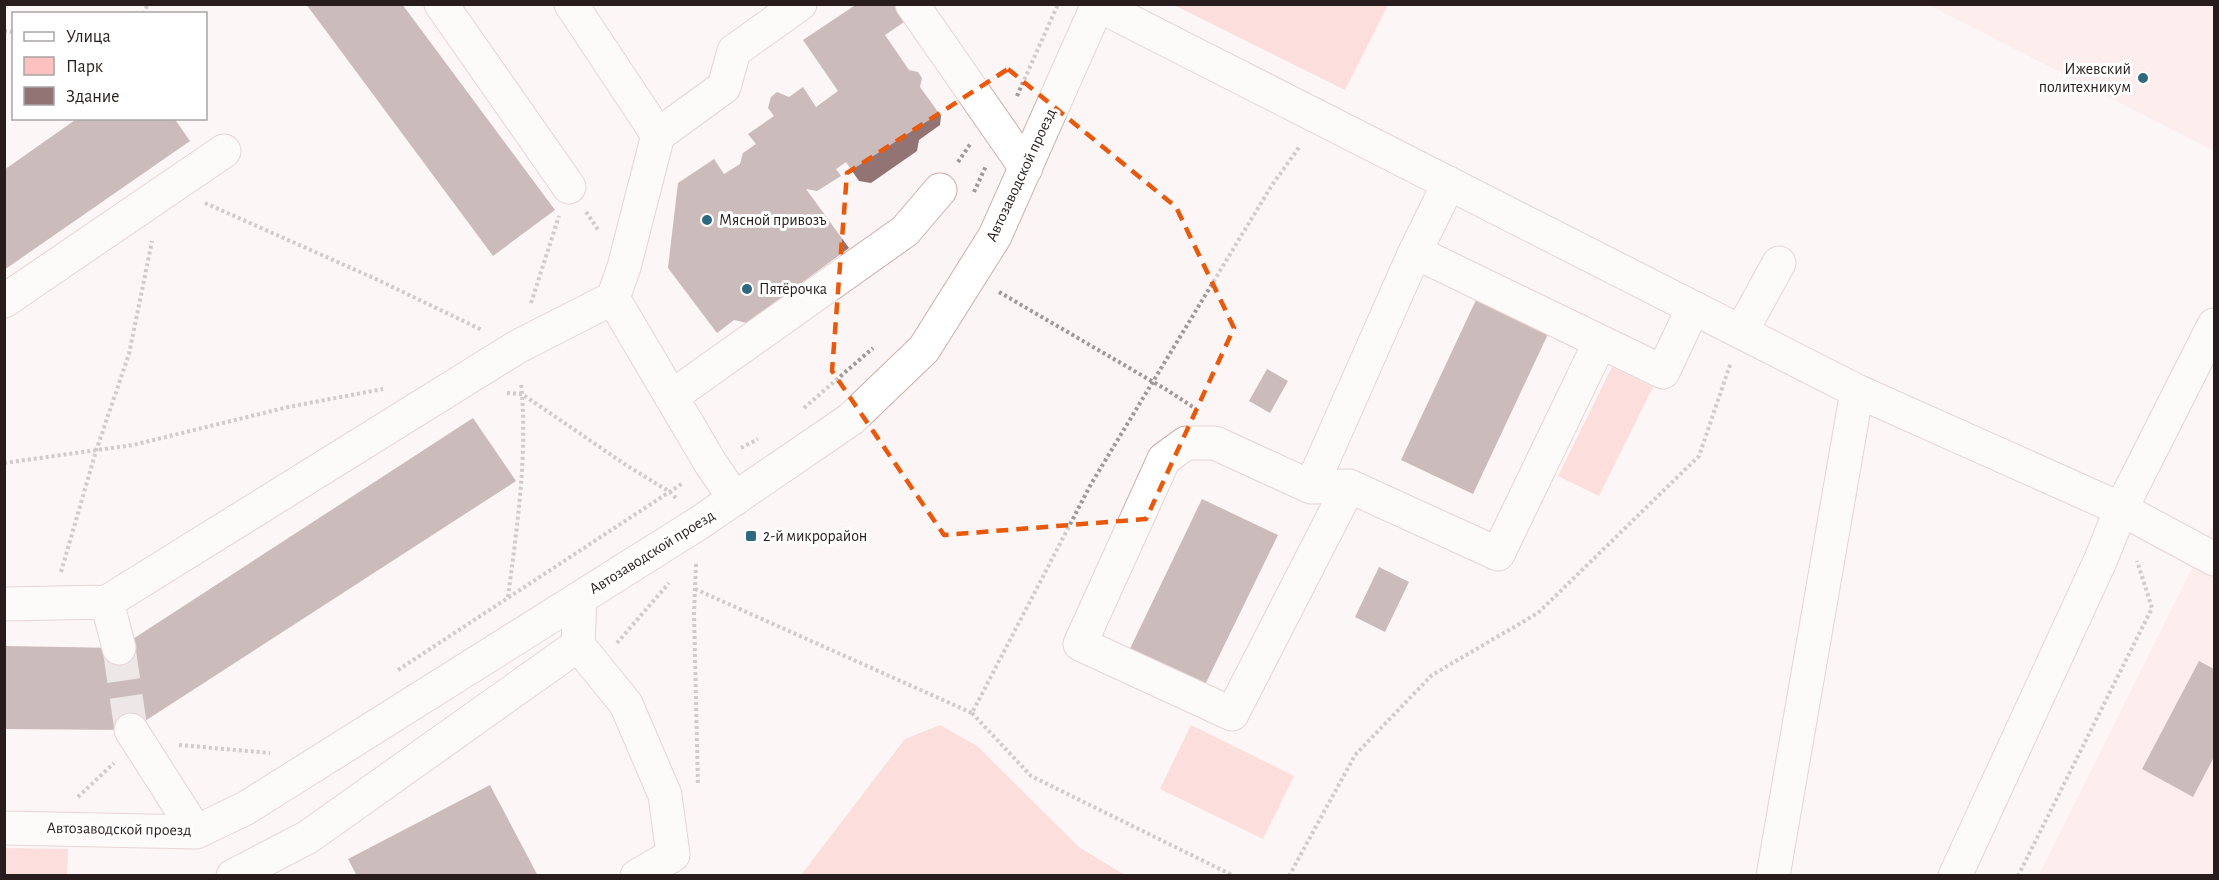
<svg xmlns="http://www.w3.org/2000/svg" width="2219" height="880" font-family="'Alegreya Sans',sans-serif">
  <rect width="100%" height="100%" fill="#fcf5f5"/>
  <path fill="#fee4e3" d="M 1929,5 L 2214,5 L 2214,151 Z
    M 2214,524 L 2214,875 L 2039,875 Z"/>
  <path fill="#fdc1bf" d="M 1174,5 L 1174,4 L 1388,5 L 1345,90 Z
    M 1612,367 L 1653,387 L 1599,496 L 1558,476 Z
    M 940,725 L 977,746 L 1080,848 L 1125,875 L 801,875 L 905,739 Z
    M 1191,725 L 1294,776 L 1263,839 L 1160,789 Z
    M 5,848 L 68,849 L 67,875 L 5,875 Z"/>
  <path fill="#937474" d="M 306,4 L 402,4 L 555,210 L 493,256 Z
    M 857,4 L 901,4 L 910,18 L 885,35 L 909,70 L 918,72 L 922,78 L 920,87 L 941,116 L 940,125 L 919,140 L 917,151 L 871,183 L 859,181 L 846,162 L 836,169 L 841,176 L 817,191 L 806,189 L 849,248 L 747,323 L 734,320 L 717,333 L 668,268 L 678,183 L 714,159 L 724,174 L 740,164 L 743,153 L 756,144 L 748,134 L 774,116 L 768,108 L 771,97 L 777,92 L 789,97 L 803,87 L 816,107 L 838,91 L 803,40 Z
    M 78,118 L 174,118 L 190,141 L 4,270 L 4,170 Z
    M 1476,300 L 1548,334 L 1473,494 L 1401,460 Z
    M 1267,369 L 1288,381 L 1270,413 L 1249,401 Z
    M 473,418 L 516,481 L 131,730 L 4,729 L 4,646 L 119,648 Z
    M 1202,499 L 1278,535 L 1201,693 L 1126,657 Z
    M 1379,567 L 1409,582 L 1385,632 L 1355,617 Z
    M 2199,661 L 2214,669 L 2214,757 L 2193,797 L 2142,769 Z
    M 490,785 L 538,876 L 357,876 L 348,859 Z"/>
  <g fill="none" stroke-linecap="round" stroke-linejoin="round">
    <path stroke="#dcd4d4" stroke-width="33" stroke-dasharray="33 16" stroke-linecap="butt" d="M 119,648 L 131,730"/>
    <g stroke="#cfaeac" stroke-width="35">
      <path id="minor" d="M 441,4 L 569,187
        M 571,4 L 658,135 L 624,267 L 613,298 L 711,464 L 735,499
        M 912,4 L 1026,168
        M 1098,5 L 1857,391 L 2121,509 L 2214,325
        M 658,135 L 724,87 L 734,51 L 800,4
        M 1449,183 L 1415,252 L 1311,487 L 1349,486 L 1498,554 L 1600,342
        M 1415,252 L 1663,372 L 1693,308
        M 4,301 L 224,151
        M 1741,332 L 1779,263
        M 671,397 L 905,231 L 940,190
        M 1311,487 L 1215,443 L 1186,443 L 1164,459 L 1080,644 L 1232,714 L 1349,486
        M 107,602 L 119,648
        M 4,604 L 107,602 L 517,347 L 613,298
        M 578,645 L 626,704 L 665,795 L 673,855 L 637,876
        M 131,730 L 196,832
        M 4,828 L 196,832 L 246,808 L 699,523 L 851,419 L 924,349 L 995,236 L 1098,4
        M 233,876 L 308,837 L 578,645 L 580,598
        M 1773,876 L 1857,391
        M 1955,876 L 2101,559 L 2121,509 L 2214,559"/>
    </g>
    <path stroke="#a19898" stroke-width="4" stroke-dasharray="3 3" stroke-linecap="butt" d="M 143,14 L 148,4
      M 4,31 L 14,32
      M 1017,96 L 1058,4
      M 958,162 L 971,143
      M 974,192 L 986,166
      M 205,203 L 378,280 L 482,330
      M 586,212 L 599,231
      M 999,292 L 1167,390 L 1196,409
      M 531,303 L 559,216
      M 507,393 L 522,394 L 626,465 L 670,492 L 677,499
      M 804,408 L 873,348
      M 741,448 L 758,439
      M 4,463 L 133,445 L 288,407 L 383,389
      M 696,564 L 694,614 L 698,785
      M 61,572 L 96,451 L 129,354 L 152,241
      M 695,589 L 972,713 L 1091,484 L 1272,185 L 1300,146
      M 508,597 C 517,527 528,454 521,383
      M 617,643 L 669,583
      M 398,670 L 683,483
      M 972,713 L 1031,776 L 1234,876
      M 179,745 L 270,753
      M 78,797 L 114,763
      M 1289,876 L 1355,755 L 1432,675 L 1538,613 L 1699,456 L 1731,362
      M 2018,876 L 2152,608 L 2137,561"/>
    <use href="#minor" stroke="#fff" stroke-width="33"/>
  </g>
  <path d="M0 0H2219V880H0ZM 1008,69 L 1176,207 L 1234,328 L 1146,519 L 944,535 L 832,371 L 847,173 Z" fill="#fcf5f5" fill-opacity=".55" fill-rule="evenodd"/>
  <path fill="none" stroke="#e8590c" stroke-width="4.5" stroke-dasharray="12 8" stroke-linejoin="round" d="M 1008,69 L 1176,207 L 1234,328 L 1146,519 L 944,535 L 832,371 L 847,173 Z"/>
  <g fill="#2f6881" stroke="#fff" stroke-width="2">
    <circle cx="2143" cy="78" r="6"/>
    <circle cx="707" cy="220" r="6"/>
    <circle cx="747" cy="289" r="6"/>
    <rect x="745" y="530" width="12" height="12" rx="3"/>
  </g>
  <g text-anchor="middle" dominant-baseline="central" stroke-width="6" stroke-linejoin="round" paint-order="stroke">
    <g font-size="16" fill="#281c1c" stroke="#fff" text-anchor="start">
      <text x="2131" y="69" text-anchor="end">Ижевский<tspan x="2131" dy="18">политехникум</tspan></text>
      <text x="719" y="220">Мясной привозъ</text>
      <text x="759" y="289">Пятёрочка</text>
      <text x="763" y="536">2-й микрорайон</text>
    </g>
    <g font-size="16" fill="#281c1c" stroke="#fff">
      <text transform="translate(1021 175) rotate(-65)">Автозаводской проезд</text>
      <text transform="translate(652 552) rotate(-32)">Автозаводской проезд</text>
      <text transform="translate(119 829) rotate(1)">Автозаводской проезд</text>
    </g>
  </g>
  <rect width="2219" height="880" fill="none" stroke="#281c1c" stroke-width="12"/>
  <rect x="12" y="12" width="195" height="108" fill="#ffffff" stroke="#a9a4a4" stroke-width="1.5"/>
  <rect x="24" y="32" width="30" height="9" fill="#ffffff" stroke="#a9a4a4" stroke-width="1.5"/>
  <text x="66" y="42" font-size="18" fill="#281c1c">Улица</text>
  <rect x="24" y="57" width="30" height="18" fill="#fdc1bf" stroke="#a9a4a4" stroke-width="1.5"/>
  <text x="66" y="72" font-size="18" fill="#281c1c">Парк</text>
  <rect x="24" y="87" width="30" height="18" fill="#937474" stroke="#a9a4a4" stroke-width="1.5"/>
  <text x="66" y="102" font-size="18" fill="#281c1c">Здание</text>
</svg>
